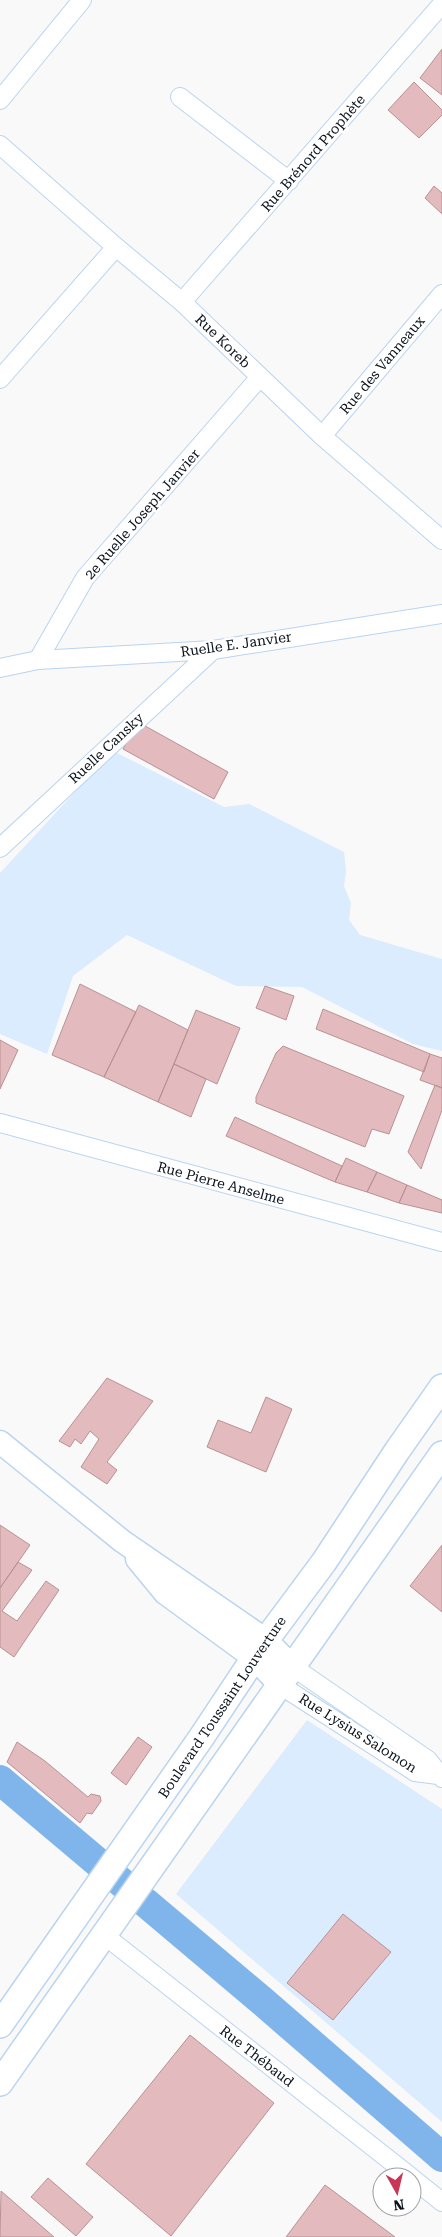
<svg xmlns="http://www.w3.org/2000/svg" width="442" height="2237" font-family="'Roboto Serif',serif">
  <rect width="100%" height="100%" fill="#f9f9f9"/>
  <path fill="#daecfd" d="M 113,751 L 224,807 L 249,804 L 344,852 L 346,871 L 344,886 L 351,903 L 349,920 L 360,935 L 442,959 L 442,1051 L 413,1044 L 302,987 L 236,986 L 127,935 L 73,976 L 47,1054 L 0,1034 L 0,873 Z
    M 307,1720 L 442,1809 L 442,2122 L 176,1894 Z"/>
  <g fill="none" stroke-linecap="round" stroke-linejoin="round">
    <path stroke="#7fb5eb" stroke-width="30" d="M 0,1780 L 261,2000 L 442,2157"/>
  </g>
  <path fill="#e3babd" stroke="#b99194" d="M 442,49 L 442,95 L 420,78 Z
    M 414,82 L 442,110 L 442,115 L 419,138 L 388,110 Z
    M 434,186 L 442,193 L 442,214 L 425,198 Z
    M 138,722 L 228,772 L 214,799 L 123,749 Z
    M 80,984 L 136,1012 L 104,1077 L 52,1055 Z
    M 265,986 L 294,996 L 286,1020 L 256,1008 Z
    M 139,1005 L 188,1030 L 158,1102 L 104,1077 Z
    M 323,1009 L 430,1054 L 424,1072 L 316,1029 Z
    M 196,1010 L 240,1028 L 217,1084 L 174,1064 Z
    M 0,1040 L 18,1050 L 0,1089 Z
    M 283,1046 L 404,1096 L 389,1134 L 372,1129 L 365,1147 L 256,1103 L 256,1097 L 276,1053 Z
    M 430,1054 L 442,1058 L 442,1088 L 420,1080 Z
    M 174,1064 L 206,1079 L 191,1117 L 158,1102 Z
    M 435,1085 L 442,1088 L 442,1110 L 421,1169 L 408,1152 Z
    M 235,1117 L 342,1166 L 335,1182 L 226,1136 Z
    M 346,1158 L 377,1172 L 367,1192 L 335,1182 Z
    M 377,1172 L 407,1185 L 399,1203 L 367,1192 Z
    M 407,1185 L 442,1200 L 442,1213 L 399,1203 Z
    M 107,1378 L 153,1401 L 107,1462 L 117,1470 L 107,1484 L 81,1467 L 99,1439 L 90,1431 L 81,1444 L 75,1439 L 70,1447 L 59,1441 Z
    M 266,1397 L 292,1409 L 266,1472 L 207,1447 L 218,1420 L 251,1433 Z
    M 0,1525 L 30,1545 L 0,1588 Z
    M 442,1545 L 442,1612 L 410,1586 Z
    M 18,1562 L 32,1570 L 2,1611 L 17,1621 L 46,1581 L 59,1590 L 14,1657 L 0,1647 L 0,1588 Z
    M 138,1737 L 152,1747 L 126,1785 L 111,1773 Z
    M 17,1742 L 45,1761 L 88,1797 L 91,1794 L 100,1796 L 101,1801 L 92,1814 L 87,1813 L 80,1823 L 7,1762 Z
    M 343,1914 L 391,1952 L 333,2020 L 287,1983 Z
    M 190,2035 L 274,2103 L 171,2236 L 86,2164 Z
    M 48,2178 L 93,2217 L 76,2236 L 31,2197 Z
    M 325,2185 L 395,2237 L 286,2237 Z
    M 1,2191 L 54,2237 L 0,2237 Z"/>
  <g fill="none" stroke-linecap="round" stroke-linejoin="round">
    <g stroke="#bad4f0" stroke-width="20">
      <path id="minor" d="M 180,97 L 289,181
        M 0,100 L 82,0
        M 0,145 L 116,247 L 182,302 L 322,436 L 442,540
        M 182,302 L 442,4
        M 0,379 L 116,247
        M 322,436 L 442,294
        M 38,660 L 85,578 L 260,377
        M 0,668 L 38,660 L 213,650 L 442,614
        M 0,848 L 213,650
        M 0,1123 L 442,1242
        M 293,1667 L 428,1760 L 442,1778
        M 280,1685 L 415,1772 L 438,1775
        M 104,1935 L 411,2177
        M 412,2178 L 442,2202"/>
    </g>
    <g stroke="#bad4f0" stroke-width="25">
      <path id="tertiary" d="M 0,1442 L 122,1541 L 266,1640 L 293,1667
        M 137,1559 L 165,1593 L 254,1658 L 280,1685"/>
    </g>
    <g stroke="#bad4f0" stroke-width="28">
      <path id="secondary" d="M 0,2025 L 201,1738 L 266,1640 L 324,1562 L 397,1451 L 442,1387
        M 0,2083 L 442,1454"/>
    </g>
    <use href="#minor" stroke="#fff" stroke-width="18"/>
    <use href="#tertiary" stroke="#fff" stroke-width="22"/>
    <use href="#secondary" stroke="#fff" stroke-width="25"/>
  </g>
  <g text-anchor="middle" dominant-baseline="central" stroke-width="5" stroke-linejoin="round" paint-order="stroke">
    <g font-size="14" fill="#09121b" stroke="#fff">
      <text transform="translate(313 153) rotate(-49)">Rue Brénord Prophète</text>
      <text transform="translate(223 341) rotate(44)">Rue Koreb</text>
      <text transform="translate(382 365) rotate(-50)">Rue des Vanneaux</text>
      <text transform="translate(142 514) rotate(-49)">2e Ruelle Joseph Janvier</text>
      <text transform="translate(236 644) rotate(-8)">Ruelle E. Janvier</text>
      <text transform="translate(106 748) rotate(-43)">Ruelle Cansky</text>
      <text transform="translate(221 1183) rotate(15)">Rue Pierre Anselme</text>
      <text transform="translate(222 1707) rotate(-56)">Boulevard Toussaint Louverture</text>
      <text transform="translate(358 1733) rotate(32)">Rue Lysius Salomon</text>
      <text transform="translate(257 2056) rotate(38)">Rue Thébaud</text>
    </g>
  </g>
  <g transform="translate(397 2192) rotate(172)"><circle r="24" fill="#ffffff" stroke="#9da0a4"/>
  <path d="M0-4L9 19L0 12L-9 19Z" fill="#c83856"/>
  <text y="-8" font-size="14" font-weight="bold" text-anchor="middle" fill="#09121b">N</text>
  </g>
</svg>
